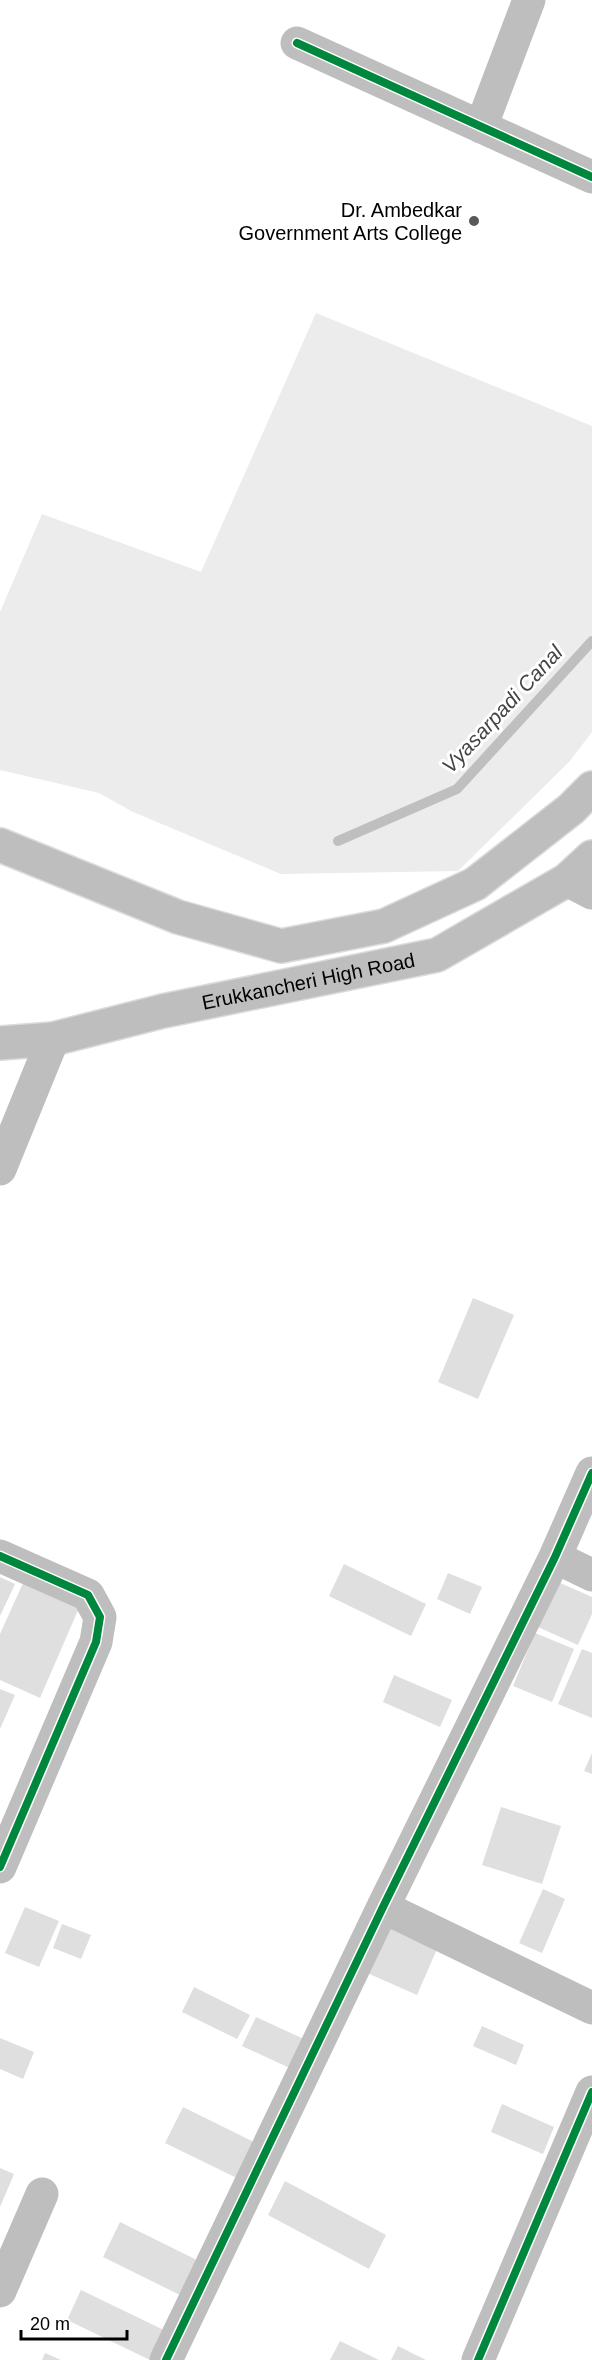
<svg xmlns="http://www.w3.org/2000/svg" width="592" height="2360" font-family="Helvetica,sans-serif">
  <rect width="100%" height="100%" fill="#fff"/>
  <path fill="#ececec" d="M 316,313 L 592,426 L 592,732 L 569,762 L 458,871 L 281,874 L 133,812 L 99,793 L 0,770 L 0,612 L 42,514 L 201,572 Z"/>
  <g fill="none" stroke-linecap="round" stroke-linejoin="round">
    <path stroke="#bfbfbf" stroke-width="10" d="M 338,841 L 457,789 L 592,641"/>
  </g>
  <path fill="#dfdfdf" d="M 473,1298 L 514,1315 L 478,1399 L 438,1382 Z
    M 344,1564 L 426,1604 L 411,1636 L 329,1596 Z
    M 448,1573 L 482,1587 L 470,1614 L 437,1599 Z
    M 0,1577 L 15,1584 L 0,1616 Z
    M 549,1578 L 592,1597 L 592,1614 L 578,1645 L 529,1623 Z
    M 23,1583 L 79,1608 L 40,1698 L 0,1680 L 0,1634 Z
    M 535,1633 L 574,1649 L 552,1702 L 513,1686 Z
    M 582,1649 L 592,1653 L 592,1718 L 558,1704 Z
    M 394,1675 L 452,1700 L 440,1727 L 383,1702 Z
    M 0,1689 L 15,1695 L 0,1729 Z
    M 592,1753 L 592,1774 L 584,1771 Z
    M 501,1807 L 561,1826 L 542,1884 L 482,1865 Z
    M 543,1889 L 565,1899 L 542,1953 L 519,1943 Z
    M 25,1907 L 59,1921 L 39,1967 L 5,1953 Z
    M 62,1924 L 91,1935 L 81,1959 L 53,1948 Z
    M 386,1925 L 437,1949 L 417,1995 L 365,1972 Z
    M 194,1987 L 250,2015 L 237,2039 L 182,2012 Z
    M 256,2017 L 308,2041 L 294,2070 L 242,2046 Z
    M 482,2026 L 524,2045 L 516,2065 L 473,2046 Z
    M 0,2038 L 34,2052 L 23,2079 L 0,2069 Z
    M 502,2104 L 554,2127 L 543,2154 L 491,2132 Z
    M 183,2107 L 262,2146 L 245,2182 L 165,2143 Z
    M 0,2168 L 14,2174 L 0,2207 Z
    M 285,2181 L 386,2235 L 369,2269 L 268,2215 Z
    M 120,2222 L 201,2262 L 184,2297 L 103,2257 Z
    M 81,2290 L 170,2333 L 157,2360 L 150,2360 L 67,2320 Z
    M 340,2341 L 379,2360 L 330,2360 Z
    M 398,2346 L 426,2360 L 391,2360 Z
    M 45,2353 L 61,2360 L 42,2360 Z"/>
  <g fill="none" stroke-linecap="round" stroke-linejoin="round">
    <g stroke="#dbdbdb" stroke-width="36">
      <g id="primary">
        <path d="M 0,845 L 178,917 L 281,946 L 384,926 L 475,884 L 571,809 L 592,788"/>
        <path id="s1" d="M 0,1043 L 53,1039 L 163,1011 L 437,955 L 567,880 L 592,857"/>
      </g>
    </g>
    <path stroke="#bebebe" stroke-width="33" d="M 297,43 L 592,177
      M 481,127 L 529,0
      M 567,880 L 592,893
      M 0,1169 L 53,1039
      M 0,1556 L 88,1595 L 100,1617 L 96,1642 L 0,1867
      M 555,1557 L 592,1575
      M 383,1907 L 592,2008
      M 0,2291 L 42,2194
      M 166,2360 L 383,1907 L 555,1557 L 592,1473
      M 478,2360 L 592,2092"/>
    <use href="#primary" stroke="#bebebe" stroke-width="33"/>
    <g stroke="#fff" stroke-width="11">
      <path id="cycleway" d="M 297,43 L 592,177
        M 0,1556 L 88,1595 L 100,1617 L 96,1642 L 0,1867
        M 166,2360 L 383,1907 L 555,1557 L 592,1473
        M 478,2360 L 592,2092"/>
    </g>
    <use href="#cycleway" stroke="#00873e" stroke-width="8"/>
  </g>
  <circle fill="#595959" stroke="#fff" stroke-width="2" cx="474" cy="221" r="6"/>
  <g text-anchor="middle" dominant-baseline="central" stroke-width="6" stroke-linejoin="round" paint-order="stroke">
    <g font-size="20" fill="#000" stroke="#fff" text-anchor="end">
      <text x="462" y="210">Dr. Ambedkar<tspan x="462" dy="23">Government Arts College</tspan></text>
    </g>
    <g font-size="20" fill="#000" stroke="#fff">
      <text stroke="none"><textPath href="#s1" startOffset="315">Erukkancheri High Road</textPath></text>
    </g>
    <g font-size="21" font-style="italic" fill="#444" stroke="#fff">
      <text transform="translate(502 709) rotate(-47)">Vyasarpadi Canal</text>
    </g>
  </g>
  <path d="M21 2330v9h106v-9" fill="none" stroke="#000000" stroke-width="3"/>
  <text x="30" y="2330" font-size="18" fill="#000000" stroke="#ffffff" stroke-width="4.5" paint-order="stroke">20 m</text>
</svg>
